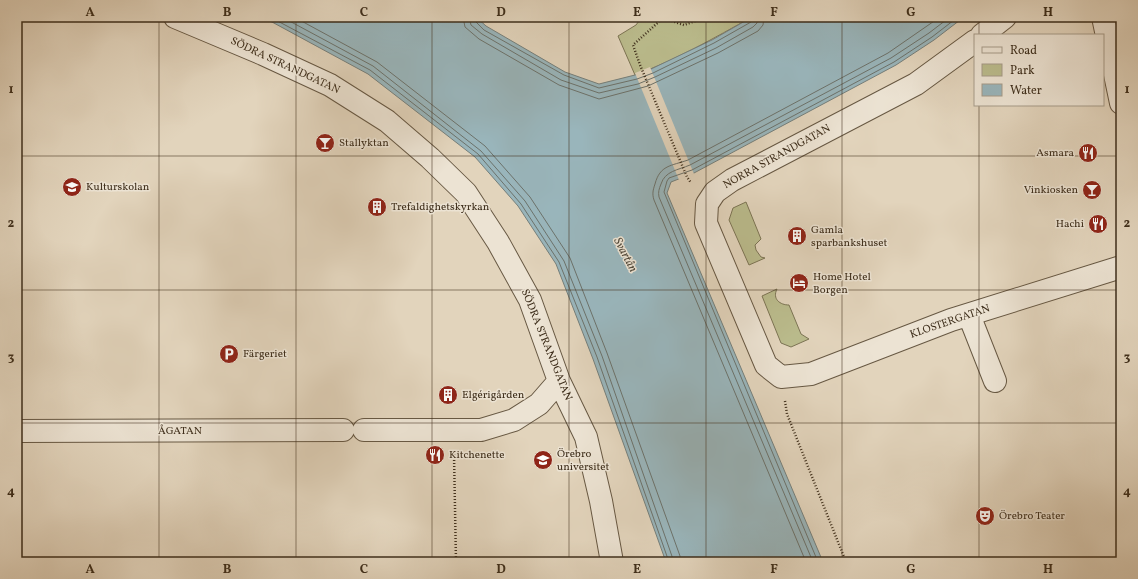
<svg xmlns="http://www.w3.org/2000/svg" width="1138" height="579" font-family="Vollkorn,serif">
  <rect width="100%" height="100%" fill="#e2d4bc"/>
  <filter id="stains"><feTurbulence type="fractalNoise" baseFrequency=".005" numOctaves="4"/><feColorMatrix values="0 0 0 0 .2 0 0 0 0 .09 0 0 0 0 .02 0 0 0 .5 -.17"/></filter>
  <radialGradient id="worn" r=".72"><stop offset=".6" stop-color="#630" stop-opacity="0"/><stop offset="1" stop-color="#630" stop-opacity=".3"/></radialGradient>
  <path fill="#babb8c" stroke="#7c7454" d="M 642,17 L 752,17 C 714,38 676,60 635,75 L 618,36 L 636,25 Z
    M 746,202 L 761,239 L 755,245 L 756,250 L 761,257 L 765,258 L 749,265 L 729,220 L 733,208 Z
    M 777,289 C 772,299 780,305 789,305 L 801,334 L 809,339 L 791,347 L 781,343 L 762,296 Z"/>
  <path fill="#99b5bb" stroke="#757f7b" d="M 259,17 L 476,17 L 486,26 L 565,72 L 599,84 L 635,75 L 651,69 L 712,40 L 752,17 L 964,17 L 934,40 L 896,65 L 694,173 L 671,182 L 667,193 L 823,562 L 666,562 L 593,359 L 556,264 L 518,206 L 475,157 L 368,74 L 272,22 Z"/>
  <path fill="#e2d4bc" d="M 650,67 L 694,174 L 679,180 L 635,73 Z"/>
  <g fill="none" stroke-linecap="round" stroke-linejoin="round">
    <path stroke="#6c726b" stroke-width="1" d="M 270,17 L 370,70 L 478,154 L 521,204 L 559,262 L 597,357 L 669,562
      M 282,17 L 373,66 L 481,151 L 525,201 L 564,261 L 602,356 L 674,562
      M 294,17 L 377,62 L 485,146 L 530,197 L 570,258 L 607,353 L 680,556 L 680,562
      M 463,17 L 465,27 L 479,39 L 559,85 L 599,99 L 648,86 L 718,53 L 758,31 L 763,25 L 764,17
      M 469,17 L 471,25 L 482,34 L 561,80 L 599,93 L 638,84 L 655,77 L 716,48 L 753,27 L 757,23 L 758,17
      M 474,17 L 475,21 L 484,30 L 564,75 L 599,88 L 637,79 L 653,73 L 714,43 L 751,22 L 753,17
      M 806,562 L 654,200 C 652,194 653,190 655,184 C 660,165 671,166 688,160 L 888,53 L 940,17
      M 813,562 L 659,197 C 658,192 659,189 661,184 C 665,171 678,170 690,165 L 891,58 L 929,33 L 950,17
      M 818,562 L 664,192 L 667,181 L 669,178 L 692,170 L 894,62 L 932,37 L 958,17"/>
    <g stroke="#675843" stroke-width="24">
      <path id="minor" d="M 175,17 L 263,54 L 330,85 L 387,121 L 430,158 L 466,193 L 498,242 L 530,300 L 559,381 L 586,437 L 601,501 L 612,562
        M 1103,17 L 1121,103
        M 982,35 L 1005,17
        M 975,41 L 916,84 L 732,180 L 715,192 L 707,204 L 706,223 L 766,365 L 781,377 L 811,374 L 951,320 L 1121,267
        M 969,315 L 995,381
        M 364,430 L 481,430 L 514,420 L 539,404 L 559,381
        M 17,431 L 343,430"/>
    </g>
    <path stroke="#3e2e1b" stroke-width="2.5" stroke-dasharray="1 2" stroke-linecap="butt" d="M 664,17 L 633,45 L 640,65 L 687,177 L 691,183
      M 663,18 L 684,25 L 707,17
      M 785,401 L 787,414 L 846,562
      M 454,454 L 456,562"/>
    <use href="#minor" stroke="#ece3d3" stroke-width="22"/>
  </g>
  <path fill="none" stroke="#3e2e1b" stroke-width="1" stroke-opacity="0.55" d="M 159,17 L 159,562M 296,17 L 296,562M 432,17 L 432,562M 569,17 L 569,562M 706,17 L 706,562M 842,17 L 842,562M 979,17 L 979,35M 979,105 L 979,562M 17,156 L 1121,156M 17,290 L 1121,290M 17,423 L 1121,423"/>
  <defs>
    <g id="bar-disc" transform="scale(1)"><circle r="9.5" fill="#8f2418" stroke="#ece3d3"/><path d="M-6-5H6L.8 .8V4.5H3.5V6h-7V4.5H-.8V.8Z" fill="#fff"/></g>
    <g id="restaurant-disc" transform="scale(1)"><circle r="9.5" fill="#8f2418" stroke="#ece3d3"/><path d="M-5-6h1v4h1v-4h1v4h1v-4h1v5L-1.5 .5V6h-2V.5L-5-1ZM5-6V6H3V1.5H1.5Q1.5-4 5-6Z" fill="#fff"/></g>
    <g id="school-disc" transform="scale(1)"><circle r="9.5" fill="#8f2418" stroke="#ece3d3"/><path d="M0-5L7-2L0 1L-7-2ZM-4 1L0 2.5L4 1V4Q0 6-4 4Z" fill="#fff"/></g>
    <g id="building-disc" transform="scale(1)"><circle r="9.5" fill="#8f2418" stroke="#ece3d3"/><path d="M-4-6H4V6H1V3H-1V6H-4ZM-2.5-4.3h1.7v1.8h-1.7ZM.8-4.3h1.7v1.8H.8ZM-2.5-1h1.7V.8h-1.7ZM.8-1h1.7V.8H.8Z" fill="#fff"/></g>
    <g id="hotel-disc" transform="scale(1)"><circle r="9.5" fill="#8f2418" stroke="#ece3d3"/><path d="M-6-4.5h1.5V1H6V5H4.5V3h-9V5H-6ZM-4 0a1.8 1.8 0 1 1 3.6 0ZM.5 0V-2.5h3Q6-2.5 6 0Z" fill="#fff"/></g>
    <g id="parking-disc" transform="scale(1)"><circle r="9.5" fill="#8f2418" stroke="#ece3d3"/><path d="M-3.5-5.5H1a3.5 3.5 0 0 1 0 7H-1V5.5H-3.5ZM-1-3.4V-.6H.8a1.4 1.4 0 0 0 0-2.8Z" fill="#fff"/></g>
    <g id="university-disc" transform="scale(1)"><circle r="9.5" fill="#8f2418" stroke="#ece3d3"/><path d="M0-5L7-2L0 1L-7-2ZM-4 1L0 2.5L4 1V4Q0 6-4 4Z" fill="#fff"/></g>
    <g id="theatre-disc" transform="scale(1)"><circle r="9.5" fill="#8f2418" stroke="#ece3d3"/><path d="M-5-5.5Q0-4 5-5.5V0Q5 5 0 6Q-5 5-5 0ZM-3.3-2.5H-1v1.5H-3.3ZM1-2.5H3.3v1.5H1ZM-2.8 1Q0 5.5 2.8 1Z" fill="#fff"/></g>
  </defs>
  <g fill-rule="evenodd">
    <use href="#bar-disc" x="325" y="143"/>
    <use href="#restaurant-disc" x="1088" y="153"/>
    <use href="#school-disc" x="72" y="187"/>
    <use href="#bar-disc" x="1092" y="190"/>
    <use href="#building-disc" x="377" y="207"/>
    <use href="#restaurant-disc" x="1098" y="224"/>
    <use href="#building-disc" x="797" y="236"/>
    <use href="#hotel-disc" x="799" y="283"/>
    <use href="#parking-disc" x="229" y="354"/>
    <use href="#building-disc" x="448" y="395"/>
    <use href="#restaurant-disc" x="435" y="455"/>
    <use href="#university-disc" x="543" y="460"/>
    <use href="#theatre-disc" x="985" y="516"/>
  </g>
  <g text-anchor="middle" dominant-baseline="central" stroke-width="3" stroke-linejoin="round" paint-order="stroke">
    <g font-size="11" fill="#3e2e1b" stroke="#ece3d3">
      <text transform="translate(285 66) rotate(25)">SÖDRA STRANDGATAN</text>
      <text transform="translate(777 157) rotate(-29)">NORRA STRANDGATAN</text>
      <text transform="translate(950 322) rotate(-19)">KLOSTERGATAN</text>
      <text transform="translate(546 345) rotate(68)">SÖDRA STRANDGATAN</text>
      <text x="180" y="431">ÅGATAN</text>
    </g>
    <g font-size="11" fill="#3e2e1b" stroke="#ece3d3" text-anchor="start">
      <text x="339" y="143">Stallyktan</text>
      <text x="1074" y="153" text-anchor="end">Asmara</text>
      <text x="86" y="187">Kulturskolan</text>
      <text x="1078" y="190" text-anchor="end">Vinkiosken</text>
      <text x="391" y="207">Trefaldighetskyrkan</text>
      <text x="1084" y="224" text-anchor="end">Hachi</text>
      <text x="811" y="230">Gamla<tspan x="811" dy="13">sparbankshuset</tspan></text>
      <text x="813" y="277">Home Hotel<tspan x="813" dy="13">Borgen</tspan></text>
      <text x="243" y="354">Färgeriet</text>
      <text x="462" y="395">Elgérigården</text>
      <text x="557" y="454">Örebro<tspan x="557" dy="13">universitet</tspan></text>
      <text x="449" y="455">Kitchenette</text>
      <text x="999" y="516">Örebro Teater</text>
    </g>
    <g font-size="12" font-style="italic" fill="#50493b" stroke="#ece3d3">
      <text transform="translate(625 255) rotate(62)">Svartån</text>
    </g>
  </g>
  <rect width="1138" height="579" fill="none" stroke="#e2d4bc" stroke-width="44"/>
  <rect x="974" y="34" width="130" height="72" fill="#ece3d3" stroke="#a69b89"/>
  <rect x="982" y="47" width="20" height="6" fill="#ece3d3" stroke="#a69b89"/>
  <text x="1010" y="54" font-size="12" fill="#3e2e1b">Road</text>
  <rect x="982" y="64" width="20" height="12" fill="#babb8c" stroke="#a69b89"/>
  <text x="1010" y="74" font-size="12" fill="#3e2e1b">Park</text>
  <rect x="982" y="84" width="20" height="12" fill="#99b5bb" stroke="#a69b89"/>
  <text x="1010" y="94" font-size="12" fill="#3e2e1b">Water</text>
  <rect x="22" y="22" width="1094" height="535" fill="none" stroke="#3e2e1b" stroke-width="1.5"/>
  <g font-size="13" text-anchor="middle" font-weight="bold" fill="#3e2e1b">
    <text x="90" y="16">A</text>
    <text x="227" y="16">B</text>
    <text x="364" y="16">C</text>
    <text x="501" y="16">D</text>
    <text x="637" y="16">E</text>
    <text x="774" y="16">F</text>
    <text x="911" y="16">G</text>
    <text x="1048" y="16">H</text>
    <text x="11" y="93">1</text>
    <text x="1127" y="93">1</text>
    <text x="11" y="227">2</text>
    <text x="1127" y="227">2</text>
    <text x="11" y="361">3</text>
    <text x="1127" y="361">3</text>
    <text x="11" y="495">4</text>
    <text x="1127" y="495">4</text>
    <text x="90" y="573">A</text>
    <text x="227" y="573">B</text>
    <text x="364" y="573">C</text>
    <text x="501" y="573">D</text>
    <text x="637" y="573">E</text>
    <text x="774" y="573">F</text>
    <text x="911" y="573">G</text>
    <text x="1048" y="573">H</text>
  </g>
  <rect width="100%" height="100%" filter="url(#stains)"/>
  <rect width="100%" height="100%" fill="url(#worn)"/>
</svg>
